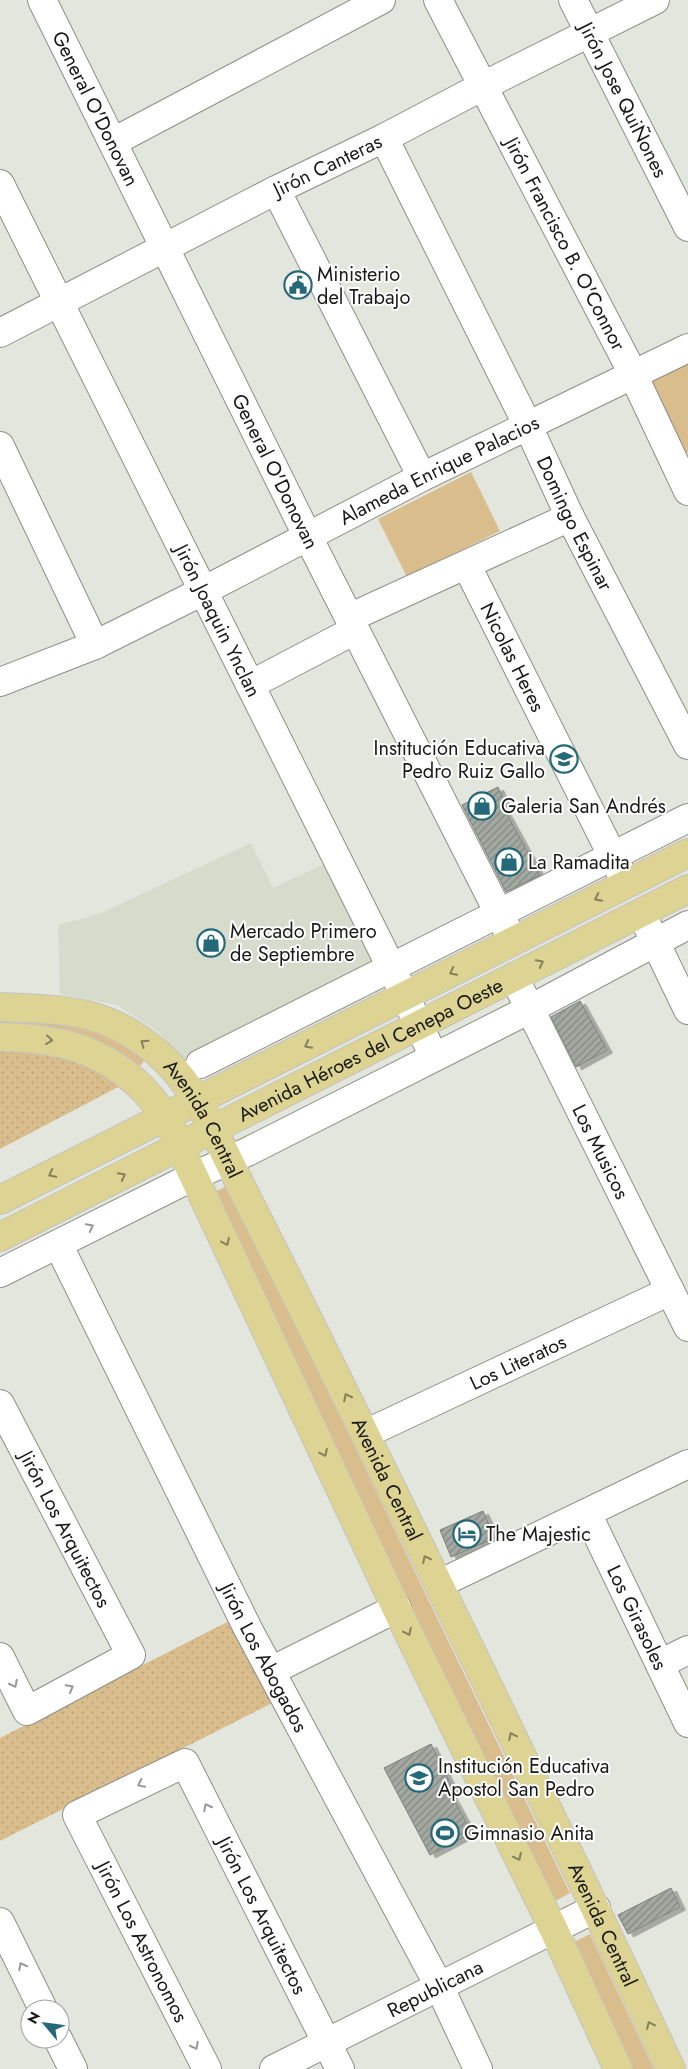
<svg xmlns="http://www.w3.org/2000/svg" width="688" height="2069" font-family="Jost,sans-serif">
  <defs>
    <pattern id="park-dots" width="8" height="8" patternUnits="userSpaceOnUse" patternTransform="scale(1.25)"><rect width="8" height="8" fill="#d9bd8c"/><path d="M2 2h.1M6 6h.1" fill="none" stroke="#baa278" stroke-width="1.8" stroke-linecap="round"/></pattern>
    <pattern id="building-hatch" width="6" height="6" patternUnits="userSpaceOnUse" patternTransform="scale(1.25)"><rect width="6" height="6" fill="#a3a8a1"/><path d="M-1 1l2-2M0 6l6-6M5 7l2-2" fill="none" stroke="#848882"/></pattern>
    <filter id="shadow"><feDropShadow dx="5.5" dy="3" stdDeviation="0" flood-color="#0004"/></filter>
  </defs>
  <rect width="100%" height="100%" fill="#e3e6dd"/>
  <path fill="#d7dbcc" d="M 251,843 L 273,888 L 324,864 L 373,961 L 184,1059 L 158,1032 L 117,1005 L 60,994 L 58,925 L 101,913 Z"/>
  <path fill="#d9bd8c" d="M 688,352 L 688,452 L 676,458 L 636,377 Z
    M 471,472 L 500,531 L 407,577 L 378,519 Z
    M 0,1016 L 76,1019 L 146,1058 L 141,1065 L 134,1069 L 0,1030 Z
    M 231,1184 L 358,1454 L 570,1893 L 552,1903 L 213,1193 Z
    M 590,1934 L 654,2069 L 633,2069 L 572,1943 Z"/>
  <path fill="url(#park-dots)" d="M 0,1046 L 65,1054 L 102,1070 L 120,1086 L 0,1149 Z
    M 235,1618 L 280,1699 L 0,1841 L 0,1738 Z"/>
  <path fill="url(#building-hatch)" stroke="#7c817b" filter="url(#shadow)" d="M 498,787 L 506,805 L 503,807 L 540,875 L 506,892 L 462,805 Z
    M 580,1001 L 607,1050 L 576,1067 L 551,1017 Z
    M 483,1511 L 495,1538 L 451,1557 L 440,1530 Z
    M 431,1744 L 453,1789 L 449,1791 L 472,1833 L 430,1855 L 384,1768 Z
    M 671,1888 L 680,1907 L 628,1934 L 618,1915 Z"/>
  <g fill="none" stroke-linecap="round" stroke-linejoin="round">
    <g stroke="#8d8f88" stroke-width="30">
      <g id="minor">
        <path id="s1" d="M 42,0 L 301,523 L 513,941"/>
        <path id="s2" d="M 438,0 L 629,366 L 688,491"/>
        <path id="s3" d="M 573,0 L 688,227"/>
        <path id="s4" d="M 384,138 L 528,426 L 570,517 L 688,745"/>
        <path d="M 113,142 L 381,0"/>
        <path id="s5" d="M 0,184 L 391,967 L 434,1057"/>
        <path d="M 276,190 L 422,477"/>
        <path id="s6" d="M 0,333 L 276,190 L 384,138 L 483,86 L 655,0"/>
        <path d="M 0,446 L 95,645"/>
        <path id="s7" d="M 467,566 L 621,873"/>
        <path d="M 349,618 L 570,517"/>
        <path id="s8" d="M 0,682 L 95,645 L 203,591 L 422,477 L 688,348"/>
        <path d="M 250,685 L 355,630"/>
        <path d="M 647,925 L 688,1010"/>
        <path id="s9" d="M 514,977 L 688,1327"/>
        <path d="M 200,1064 L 688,818"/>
        <path id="s10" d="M 58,1244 L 247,1627 L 439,1986 L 478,2069"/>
        <path d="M 0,1273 L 194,1176 L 247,1152 L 530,1009 L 688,925"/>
        <path id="s11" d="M 0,1404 L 131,1655 L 27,1711 L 0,1657"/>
        <path id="s12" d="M 365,1434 L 670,1291"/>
        <path id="s13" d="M 587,1513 L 688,1723"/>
        <path d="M 439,1584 L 688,1464"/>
        <path d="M 660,1664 L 688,1650"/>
        <path d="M 271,1671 L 397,1608"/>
        <path d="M 0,1922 L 43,2009"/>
        <path d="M 58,2039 L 73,2069"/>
        <path id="s14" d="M 207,2069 L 77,1815 L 185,1763 L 340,2069"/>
        <path id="s15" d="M 274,2069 L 596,1908"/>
      </g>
    </g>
    <g stroke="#c3c3c3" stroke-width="30">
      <g id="major">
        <path id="s16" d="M 0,1007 C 63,1010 103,1008 154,1050 C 195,1083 216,1136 239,1182 C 261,1225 282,1268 304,1311 C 429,1563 552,1815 671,2069"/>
        <path d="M 0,1037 C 56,1038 99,1047 141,1087 C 150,1096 158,1107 166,1117 L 399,1614 L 553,1928 L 618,2069"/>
        <path d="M 0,1200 L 688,853"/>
        <path id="s17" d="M 0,1237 L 688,889"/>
      </g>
    </g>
    <use href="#minor" stroke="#fff" stroke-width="28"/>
    <use href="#major" stroke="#ddd392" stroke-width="28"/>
  </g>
  <defs><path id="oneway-chevron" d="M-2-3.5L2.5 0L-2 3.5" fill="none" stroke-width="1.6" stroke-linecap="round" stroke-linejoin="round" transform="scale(1.25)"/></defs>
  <g stroke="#85805b">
    <use href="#oneway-chevron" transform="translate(598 898) rotate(153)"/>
    <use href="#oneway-chevron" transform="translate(540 963) rotate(-27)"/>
    <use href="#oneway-chevron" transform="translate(453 972) rotate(153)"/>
    <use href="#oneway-chevron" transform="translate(49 1040) rotate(6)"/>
    <use href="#oneway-chevron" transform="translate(144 1043) rotate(-145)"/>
    <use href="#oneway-chevron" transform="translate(308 1045) rotate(153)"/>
    <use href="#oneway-chevron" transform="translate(52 1174) rotate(153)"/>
    <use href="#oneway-chevron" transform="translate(122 1176) rotate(-27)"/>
    <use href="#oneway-chevron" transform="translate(226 1242) rotate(65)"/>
    <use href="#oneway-chevron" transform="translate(347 1397) rotate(-117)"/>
    <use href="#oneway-chevron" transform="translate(324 1453) rotate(65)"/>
    <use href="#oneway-chevron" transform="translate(426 1559) rotate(-116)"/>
    <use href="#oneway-chevron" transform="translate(408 1632) rotate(64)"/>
    <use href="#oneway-chevron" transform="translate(512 1736) rotate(-116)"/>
    <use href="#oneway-chevron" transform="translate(518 1857) rotate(64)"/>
    <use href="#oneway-chevron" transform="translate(650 2025) rotate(-115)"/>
  </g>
  <g stroke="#989897">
    <use href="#oneway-chevron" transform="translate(90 1227) rotate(-27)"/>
    <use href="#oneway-chevron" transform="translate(14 1684) rotate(63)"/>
    <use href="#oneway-chevron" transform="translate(70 1688) rotate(-28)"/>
    <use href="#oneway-chevron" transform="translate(141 1784) rotate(154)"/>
    <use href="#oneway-chevron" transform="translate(207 1807) rotate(-117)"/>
    <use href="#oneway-chevron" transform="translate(22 1966) rotate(-117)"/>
    <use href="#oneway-chevron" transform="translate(195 2046) rotate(63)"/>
  </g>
  <defs>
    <g id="civic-ring" transform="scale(1.4375)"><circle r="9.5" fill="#fff" stroke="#236978" stroke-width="1.5"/><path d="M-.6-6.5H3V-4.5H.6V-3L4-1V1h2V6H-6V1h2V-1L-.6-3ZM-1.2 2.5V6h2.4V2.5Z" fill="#236978"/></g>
    <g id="school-ring" transform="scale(1.4375)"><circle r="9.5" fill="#fff" stroke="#236978" stroke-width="1.5"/><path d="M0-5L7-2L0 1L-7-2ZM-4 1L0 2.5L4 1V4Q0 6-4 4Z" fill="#236978"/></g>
    <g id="shop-ring" transform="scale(1.4375)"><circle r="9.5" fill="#fff" stroke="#236978" stroke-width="1.5"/><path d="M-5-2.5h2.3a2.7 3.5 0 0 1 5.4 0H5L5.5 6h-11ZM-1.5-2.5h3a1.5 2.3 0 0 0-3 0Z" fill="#236978"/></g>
    <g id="hotel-ring" transform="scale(1.4375)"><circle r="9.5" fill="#fff" stroke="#236978" stroke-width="1.5"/><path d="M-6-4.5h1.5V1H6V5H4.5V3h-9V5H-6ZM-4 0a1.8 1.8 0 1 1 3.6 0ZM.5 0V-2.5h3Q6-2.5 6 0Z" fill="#236978"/></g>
    <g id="stadium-ring" transform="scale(1.4375)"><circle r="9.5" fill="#fff" stroke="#236978" stroke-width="1.5"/><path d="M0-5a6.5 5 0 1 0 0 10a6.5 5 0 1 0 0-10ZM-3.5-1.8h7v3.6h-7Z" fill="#236978"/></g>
  </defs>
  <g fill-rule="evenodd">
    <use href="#civic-ring" x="298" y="285"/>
    <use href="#school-ring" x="564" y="759"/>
    <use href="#shop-ring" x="482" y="806"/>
    <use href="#shop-ring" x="509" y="862"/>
    <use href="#shop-ring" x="211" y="943"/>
    <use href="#hotel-ring" x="467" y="1534"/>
    <use href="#school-ring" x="419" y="1778"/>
    <use href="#stadium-ring" x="445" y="1833"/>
  </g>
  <g text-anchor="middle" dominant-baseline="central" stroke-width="4" stroke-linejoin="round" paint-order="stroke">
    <g font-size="20" fill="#191a17" stroke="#fff">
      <text stroke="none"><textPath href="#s3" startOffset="112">Jirón Jose QuiÑones</textPath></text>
      <text stroke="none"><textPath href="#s1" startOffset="121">General O'Donovan</textPath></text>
      <text stroke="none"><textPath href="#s6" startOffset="368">Jirón Canteras</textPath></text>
      <text stroke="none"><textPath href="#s2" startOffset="275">Jirón Francisco B. O'Connor</textPath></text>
      <text stroke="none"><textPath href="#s1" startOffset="526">General O'Donovan</textPath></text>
      <text stroke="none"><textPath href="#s8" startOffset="488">Alameda Enrique Palacios</textPath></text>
      <text stroke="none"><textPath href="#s4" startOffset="430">Domingo Espinar</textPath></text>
      <text stroke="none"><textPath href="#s5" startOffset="488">Jirón Joaquin Ynclan</textPath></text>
      <text stroke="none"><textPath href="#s7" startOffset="102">Nicolas Heres</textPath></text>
      <text stroke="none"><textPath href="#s17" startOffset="415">Avenida Héroes del Cenepa Oeste</textPath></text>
      <text stroke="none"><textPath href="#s16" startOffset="249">Avenida Central</textPath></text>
      <text stroke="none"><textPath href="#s9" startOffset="195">Los Musicos</textPath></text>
      <text stroke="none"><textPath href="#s12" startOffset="169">Los Literatos</textPath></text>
      <text stroke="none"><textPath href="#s16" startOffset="654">Avenida Central</textPath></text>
      <text stroke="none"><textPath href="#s11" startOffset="141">Jirón Los Arquitectos</textPath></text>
      <text stroke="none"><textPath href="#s13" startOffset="116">Los Girasoles</textPath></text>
      <text stroke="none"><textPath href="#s10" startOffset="462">Jirón Los Abogados</textPath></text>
      <text stroke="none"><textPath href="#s14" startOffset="576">Jirón Los Arquitectos</textPath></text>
      <text stroke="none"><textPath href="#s16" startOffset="1149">Avenida Central</textPath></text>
      <text transform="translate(142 1942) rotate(63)">Jirón Los Astronomos</text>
      <text stroke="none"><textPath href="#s15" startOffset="180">Republicana</textPath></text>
    </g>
    <g font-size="20" fill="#191a17" stroke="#fff" text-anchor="start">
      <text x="317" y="274">Ministerio<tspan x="317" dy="23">del Trabajo</tspan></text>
      <text x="545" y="748" text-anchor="end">Institución Educativa<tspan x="545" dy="23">Pedro Ruiz Gallo</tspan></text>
      <text x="501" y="806">Galeria San Andrés</text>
      <text x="528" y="862">La Ramadita</text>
      <text x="230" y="931">Mercado Primero<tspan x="230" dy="23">de Septiembre</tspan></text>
      <text x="486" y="1534">The Majestic</text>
      <text x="438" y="1766">Institución Educativa<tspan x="438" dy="23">Apostol San Pedro</tspan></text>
      <text x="464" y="1833">Gimnasio Anita</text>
    </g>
  </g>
  <g transform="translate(45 2024) rotate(299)"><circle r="24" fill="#ffffff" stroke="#a3a3a2"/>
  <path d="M0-4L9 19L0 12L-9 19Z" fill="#236978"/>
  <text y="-8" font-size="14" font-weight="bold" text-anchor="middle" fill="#191a17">N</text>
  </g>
</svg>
